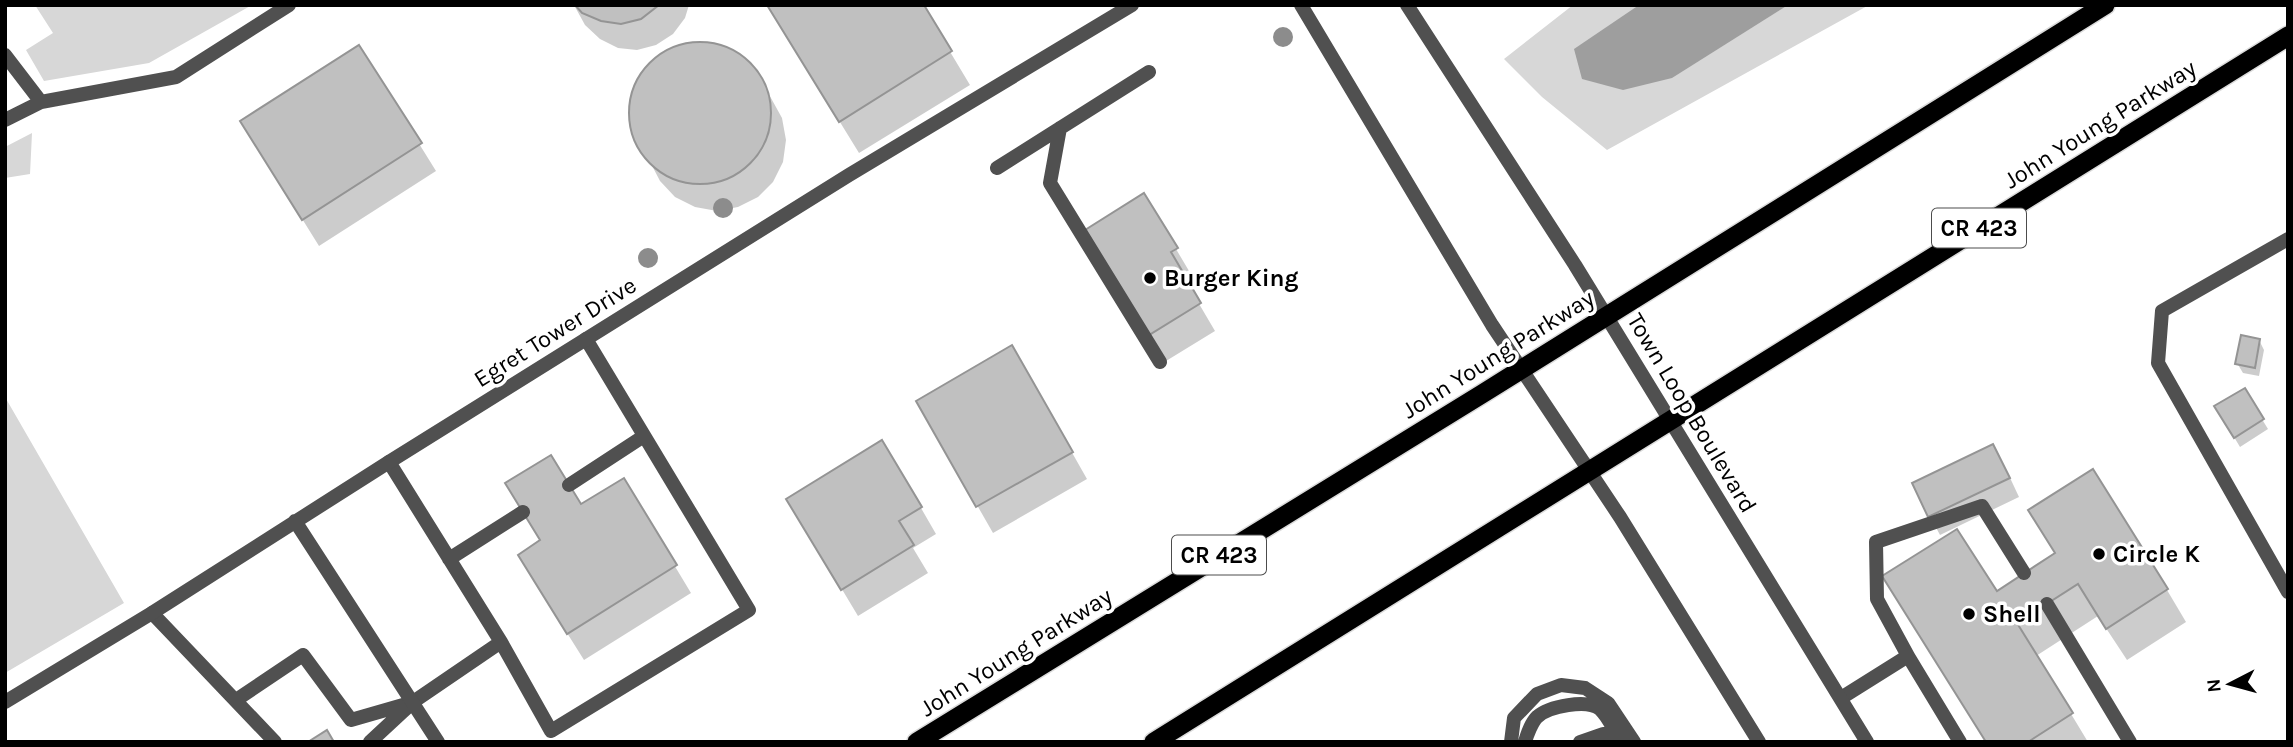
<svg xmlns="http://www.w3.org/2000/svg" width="2293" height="747" font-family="Karla,sans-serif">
  <rect width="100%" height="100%" fill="#fff"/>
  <path fill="#d7d7d7" d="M 35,5 L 252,5 L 149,63 L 44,81 L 26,50 L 53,33 Z
    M 1573,5 L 1869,5 L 1607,150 L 1542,97 L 1504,59 Z
    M 32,133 L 30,174 L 5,178 L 5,147 Z
    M 5,397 L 124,603 L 5,673 Z"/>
  <path fill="#9e9e9e" d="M 1639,5 L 1788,5 L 1672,78 L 1623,90 L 1582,79 L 1574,49 Z"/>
  <path fill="#0003" d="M 574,5 L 689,5 L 685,18 L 673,34 L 656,45 L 637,50 L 618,48 L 600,39 L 585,25 Z
    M 922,5 L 970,85 L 859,153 L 779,23 Z
    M 693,43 L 716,45 L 738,54 L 756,71 L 782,118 L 786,140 L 783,162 L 773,182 L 758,197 L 738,207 L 717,211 L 695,207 L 675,197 L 660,181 L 634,131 L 631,107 L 637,84 L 650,64 L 670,50 Z
    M 359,47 L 436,171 L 319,246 L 258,148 Z
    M 1176,249 L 1192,276 L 1185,280 L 1215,331 L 1166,361 L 1103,257 Z
    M 2259,340 L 2264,350 L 2259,376 L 2243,373 L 2237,363 Z
    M 1012,347 L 1087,479 L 993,533 L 918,402 Z
    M 2244,390 L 2268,429 L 2240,447 L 2216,407 Z
    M 2004,465 L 2019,497 L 1940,535 L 1930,516 Z
    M 623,480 L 691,593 L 584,660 L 535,582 L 542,541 Z
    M 921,508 L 936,534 L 913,548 L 928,573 L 858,616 L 804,526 Z
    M 2056,555 L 2167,590 L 2186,622 L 2127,660 L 2098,616 L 2036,656 L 2088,742 L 1986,742 L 1996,593 Z"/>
  <path fill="#c0c0c0" stroke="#949494" stroke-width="2" d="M 575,5 L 659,5 L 641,19 L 621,24 L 601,21 L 582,13 Z
    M 767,5 L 924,5 L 952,51 L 839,122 Z
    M629 113a71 71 0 1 1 142 0a71 71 0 1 1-142 0Z
    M 359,45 L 422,143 L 302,220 L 240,121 Z
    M 1144,193 L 1178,248 L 1171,252 L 1201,303 L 1149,335 L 1085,230 Z
    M 2241,335 L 2260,339 L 2255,368 L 2235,364 Z
    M 1012,345 L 1073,452 L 976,507 L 916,401 Z
    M 2245,388 L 2264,419 L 2234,438 L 2214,406 Z
    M 882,440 L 922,507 L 899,521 L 914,545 L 841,590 L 786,499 Z
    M 1993,444 L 2010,478 L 1928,517 L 1912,483 Z
    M 551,455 L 581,504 L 624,478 L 677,565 L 567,634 L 518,555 L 540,540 L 505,483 Z
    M 2093,469 L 2168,589 L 2106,629 L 2078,584 L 2017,623 L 2073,713 L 2028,742 L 1986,742 L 1882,576 L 1957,529 L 1997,591 L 2055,553 L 2028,510 Z
    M 327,730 L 334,742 L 308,742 Z"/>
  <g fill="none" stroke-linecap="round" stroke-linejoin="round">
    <g stroke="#dbdbdb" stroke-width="22">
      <path id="trunk" d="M 917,742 L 1482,394 L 2105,5
        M 1154,742 L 2288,36"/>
    </g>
    <path stroke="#505050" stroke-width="14" d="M 1060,128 L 1050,183 L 1160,362
      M 997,168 L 1149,72
      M 2288,239 L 2162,311 L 2158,363 L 2288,592
      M 569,485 L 644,436
      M 449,559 L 523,512
      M 2047,604 L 2130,742
      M 152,613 L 275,742
      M 501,642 L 551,731 L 749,610 L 586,339
      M 1841,698 L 1908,656
      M 236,700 L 303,655 L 351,720 L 410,703
      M 370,742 L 413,702 L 501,642 L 389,462
      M 1511,742 L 1514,718 L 1537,694 L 1561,685 L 1585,688 L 1608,703 L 1634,742
      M 1525,742 C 1527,735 1532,722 1537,717 C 1549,706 1587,699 1600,709 C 1605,714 1610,722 1613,728
      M 1580,742 L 1603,734 L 1620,737 L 1622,741
      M 1960,742 L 1908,656 L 1877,599 L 1876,542 L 1982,506 L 2024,573"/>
    <path stroke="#505050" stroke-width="14" d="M 5,55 L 41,102
      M 5,120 L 41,102 L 176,77 L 289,5
      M 295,521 L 438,742
      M 5,702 L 152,613 L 389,462 L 849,175 L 1132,5"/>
    <path stroke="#505050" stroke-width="14" d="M 1301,5 L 1492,325 L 1620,517 L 1759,742
      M 1407,5 L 1575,265 L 1867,742"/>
    <use href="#trunk" stroke="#000" stroke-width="19"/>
  </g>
  <g fill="#8c8c8c">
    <circle cx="1283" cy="37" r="10"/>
    <circle cx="723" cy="208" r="10"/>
    <circle cx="648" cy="258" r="10"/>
  </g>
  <g fill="#000" stroke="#fff" stroke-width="2.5">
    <circle cx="1150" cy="278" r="7"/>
    <circle cx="2099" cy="554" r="7"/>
    <circle cx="1969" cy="614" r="7"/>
  </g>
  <g text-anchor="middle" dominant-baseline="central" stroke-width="7" stroke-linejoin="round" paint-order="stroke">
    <g fill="#fff" stroke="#4c4c4c" stroke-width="2">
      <rect x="1932" y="208.5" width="94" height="39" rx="5"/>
      <rect x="1172" y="535.5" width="94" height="39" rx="5"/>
    </g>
    <g font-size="23" font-weight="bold" fill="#000">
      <text x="1979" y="228">CR 423</text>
      <text x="1219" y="555">CR 423</text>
    </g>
    <g font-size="24" fill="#000" stroke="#fff">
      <text transform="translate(2100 124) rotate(-32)">John Young Parkway</text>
      <text transform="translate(555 332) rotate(-32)">Egret Tower Drive</text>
      <text transform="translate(1498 354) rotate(-32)">John Young Parkway</text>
      <text transform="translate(1692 413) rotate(59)">Town Loop Boulevard</text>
      <text transform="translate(1016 652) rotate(-32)">John Young Parkway</text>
    </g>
    <g font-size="24" font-weight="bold" fill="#000" stroke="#fff" text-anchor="start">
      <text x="1164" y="278">Burger King</text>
      <text x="2113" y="554">Circle K</text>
      <text x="1983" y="614">Shell</text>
    </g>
  </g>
  <rect width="2293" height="747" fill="none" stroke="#000000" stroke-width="14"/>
  <g transform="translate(2230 684) rotate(264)" stroke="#ffffff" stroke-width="5" paint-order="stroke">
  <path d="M0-5L12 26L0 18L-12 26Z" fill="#000000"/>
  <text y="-10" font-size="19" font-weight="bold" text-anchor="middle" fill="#000000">N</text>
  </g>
</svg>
